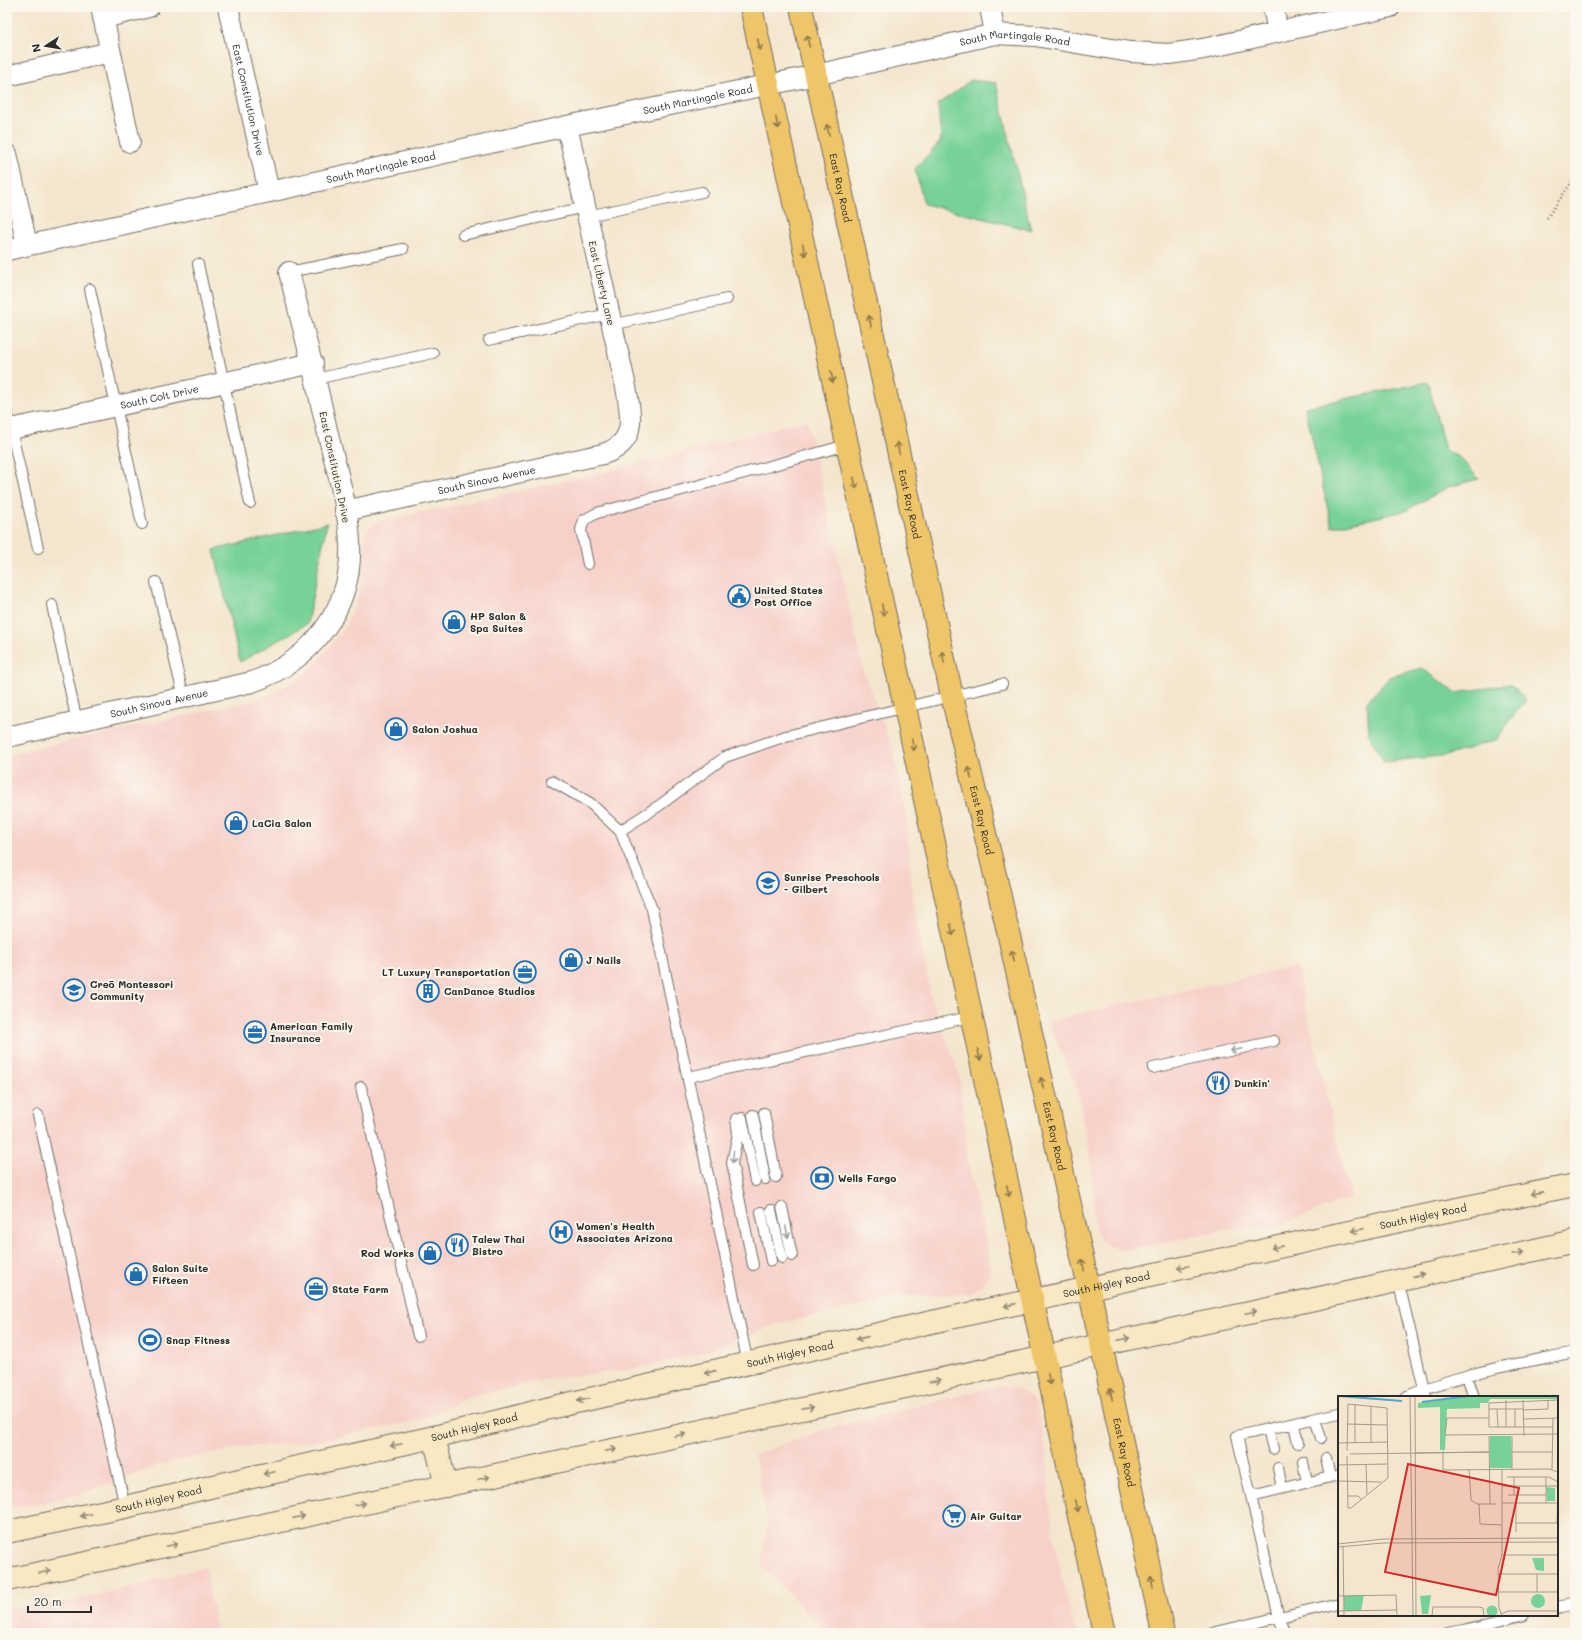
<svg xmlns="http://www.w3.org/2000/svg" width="1582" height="1640" font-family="Mali,sans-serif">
  <rect width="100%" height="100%" fill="#fbf7ec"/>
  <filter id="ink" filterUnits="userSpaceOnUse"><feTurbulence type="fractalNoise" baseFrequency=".025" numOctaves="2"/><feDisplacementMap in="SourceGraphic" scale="8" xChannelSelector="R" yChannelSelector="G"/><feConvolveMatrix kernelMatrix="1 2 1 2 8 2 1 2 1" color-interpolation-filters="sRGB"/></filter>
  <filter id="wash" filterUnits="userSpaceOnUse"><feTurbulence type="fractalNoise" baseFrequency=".012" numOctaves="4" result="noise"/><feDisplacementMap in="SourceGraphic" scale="16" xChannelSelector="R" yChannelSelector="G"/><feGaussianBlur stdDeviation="0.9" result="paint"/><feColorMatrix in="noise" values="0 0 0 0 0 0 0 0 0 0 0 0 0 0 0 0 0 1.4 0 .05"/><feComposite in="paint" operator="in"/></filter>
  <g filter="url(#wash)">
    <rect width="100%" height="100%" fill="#f4e6ce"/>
    <path fill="#f7d0c9" d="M 807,420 L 864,673 L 894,753 L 907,824 L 912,897 L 931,996 L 960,1076 L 968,1163 L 991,1266 L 989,1276 L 975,1291 L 968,1294 L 907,1296 L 776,1324 L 706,1352 L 630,1370 L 552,1378 L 468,1397 L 421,1420 L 313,1442 L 244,1447 L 159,1465 L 81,1494 L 39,1504 L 7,1507 L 7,755 L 254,700 L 269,695 L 299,678 L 315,665 L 343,630 L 354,608 L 360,586 L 366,531 L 377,522 L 609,471 Z
      M 1296,966 L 1351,1198 L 1278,1226 L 1227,1229 L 1128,1250 L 1119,1250 L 1107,1245 L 1098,1237 L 1095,1226 L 1091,1158 L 1075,1083 L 1047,1021 Z
      M 996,1386 L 1016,1388 L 1034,1399 L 1037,1405 L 1046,1450 L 1053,1536 L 1071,1617 L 1077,1633 L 828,1633 L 761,1565 L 768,1523 L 754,1455 L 824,1430 Z
      M 205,1567 L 217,1633 L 7,1633 L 7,1607 L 58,1604 L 143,1584 Z"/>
    <path fill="#77d299" stroke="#517e62" d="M 971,80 L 996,83 L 1031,230 L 924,204 L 915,169 L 941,141 L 938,105 Z
      M 1428,382 L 1445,450 L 1460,458 L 1479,479 L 1448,487 L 1405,511 L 1332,527 L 1305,407 Z
      M 327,523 L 307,624 L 240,662 L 214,550 Z
      M 1422,668 L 1456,693 L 1511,684 L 1526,700 L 1510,720 L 1498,739 L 1449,755 L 1384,762 L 1369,735 L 1367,702 L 1390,677 Z"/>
  </g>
  <g filter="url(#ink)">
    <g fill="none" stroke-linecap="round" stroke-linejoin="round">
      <g stroke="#716c64" stroke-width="12">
        <path id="lane" d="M 587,216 L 702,192
          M 463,235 L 585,207
          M 198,264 L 250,503
          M 289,272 L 403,249
          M 90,289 L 142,524
          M 612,325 L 727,299
          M 489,340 L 609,314
          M 316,379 L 433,353
          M 7,412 L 38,548
          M 588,564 L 581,530 L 584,520 L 597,513 L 847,445
          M 156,582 L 184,698
          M 52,605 L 77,722
          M 552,781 L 590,803 L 620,831 L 652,909 L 748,1364
          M 620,831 L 660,805 L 725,757 L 786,736 L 1002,684
          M 1153,1068 L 1274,1041
          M 688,1077 L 970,1017
          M 361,1087 L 418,1336
          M 764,1113 L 776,1177
          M 38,1115 L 125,1507
          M 753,1115 L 765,1179
          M 742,1118 L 755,1181
          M 736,1119 L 738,1133 L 732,1163 L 753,1265
          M 782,1207 L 792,1256
          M 771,1210 L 782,1258
          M 761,1212 L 771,1261
          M 1398,1280 L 1426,1397
          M 1467,1376 L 1474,1397
          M 1405,1397 C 1459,1373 1518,1364 1575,1352
          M 1315,1419 L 1321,1438
          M 1294,1424 L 1298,1443
          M 1268,1429 L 1273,1449
          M 1326,1458 L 1330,1477
          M 1303,1462 L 1307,1482
          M 1278,1468 L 1282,1488
          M 1251,1496 L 1237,1436 L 1339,1413
          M 1557,1607 L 1575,1603
          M 1212,1633 L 1339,1603
          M 1285,1633 L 1279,1618 L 1251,1496 L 1339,1475
          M 1449,1633 L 1463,1630
          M 1463,1633 L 1463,1630 L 1524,1615"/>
      </g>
      <g stroke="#716c64" stroke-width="22">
        <g id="street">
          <path d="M 101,7 L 130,142"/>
          <path id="s1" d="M 228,7 L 269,192"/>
          <path d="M 990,7 L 995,34"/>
          <path d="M 1273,7 L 1278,32"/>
          <path d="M 103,18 L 149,7"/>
          <path d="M 7,76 L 110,52"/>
          <path d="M 7,154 L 27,245"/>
          <path id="s2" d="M 7,250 L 567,126 L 816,75 L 995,34 L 1035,36 L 1130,52 L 1169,54 L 1203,49 L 1390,7"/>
          <path id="s3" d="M 7,430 L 313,363"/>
          <path id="s4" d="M 345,511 L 603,454 C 638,443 631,415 626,387 L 567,126"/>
          <path id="s5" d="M 7,737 L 252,682 C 311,661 353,609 350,544 C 349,509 336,469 328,434 C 316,380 303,326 289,272"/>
        </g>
      </g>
      <g stroke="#716c64" stroke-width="24">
        <g id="secondary">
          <path d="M 434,1437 L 446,1486"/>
          <path id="s6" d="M 7,1532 L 125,1507 L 248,1478 L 434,1437 L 554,1407 L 927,1323 L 1437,1213 L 1575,1185"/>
          <path d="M 7,1580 L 1361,1289 L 1575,1241"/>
        </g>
      </g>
      <g stroke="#716c64" stroke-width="24">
        <g id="primary">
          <path d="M 751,7 L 905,707 L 1104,1633"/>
          <path id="s7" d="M 801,7 L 952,696 L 996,879 L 1089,1288 L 1163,1633"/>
        </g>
      </g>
      <path stroke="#716c64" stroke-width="2.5" stroke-dasharray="1 3" stroke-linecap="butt" d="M 1547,218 L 1575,177"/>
      <use href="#lane" stroke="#fff" stroke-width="10"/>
      <use href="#street" stroke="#fff" stroke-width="20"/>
      <use href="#secondary" stroke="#f8e8c3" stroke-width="22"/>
      <use href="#primary" stroke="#eec569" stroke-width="22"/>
    </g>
    <defs><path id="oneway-shaft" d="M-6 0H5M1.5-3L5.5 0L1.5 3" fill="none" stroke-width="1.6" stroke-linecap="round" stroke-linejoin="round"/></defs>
    <g stroke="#8c784a">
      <use href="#oneway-shaft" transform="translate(808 41) rotate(-103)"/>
      <use href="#oneway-shaft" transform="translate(759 45) rotate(77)"/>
      <use href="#oneway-shaft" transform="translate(777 123) rotate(78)"/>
      <use href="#oneway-shaft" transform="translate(828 130) rotate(-103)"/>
      <use href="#oneway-shaft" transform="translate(804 250) rotate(78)"/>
      <use href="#oneway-shaft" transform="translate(870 321) rotate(-102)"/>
      <use href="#oneway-shaft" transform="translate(832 377) rotate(78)"/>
      <use href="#oneway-shaft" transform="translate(898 448) rotate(-102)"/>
      <use href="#oneway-shaft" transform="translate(855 483) rotate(78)"/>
      <use href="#oneway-shaft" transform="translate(883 610) rotate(78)"/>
      <use href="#oneway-shaft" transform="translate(943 657) rotate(-102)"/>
      <use href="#oneway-shaft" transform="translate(913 745) rotate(78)"/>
      <use href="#oneway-shaft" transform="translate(970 773) rotate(-103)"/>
      <use href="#oneway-shaft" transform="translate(952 930) rotate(78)"/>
      <use href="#oneway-shaft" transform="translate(1013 956) rotate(-103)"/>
      <use href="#oneway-shaft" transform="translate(979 1055) rotate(78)"/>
      <use href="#oneway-shaft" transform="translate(1042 1083) rotate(-103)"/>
      <use href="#oneway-shaft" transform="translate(1008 1191) rotate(78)"/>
      <use href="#oneway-shaft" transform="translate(1083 1265) rotate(-103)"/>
      <use href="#oneway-shaft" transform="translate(1049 1379) rotate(77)"/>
      <use href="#oneway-shaft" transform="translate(1111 1394) rotate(-102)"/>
      <use href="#oneway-shaft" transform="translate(1077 1506) rotate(78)"/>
      <use href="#oneway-shaft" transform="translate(1152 1582) rotate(-102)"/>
    </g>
    <g stroke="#a0a0a0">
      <use href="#oneway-shaft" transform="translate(1236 1050) rotate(168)"/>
      <use href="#oneway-shaft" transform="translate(733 1157) rotate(96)"/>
      <use href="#oneway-shaft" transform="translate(787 1232) rotate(78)"/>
    </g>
    <g stroke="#928a77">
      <use href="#oneway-shaft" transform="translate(1537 1193) rotate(169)"/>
      <use href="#oneway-shaft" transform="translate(1358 1230) rotate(168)"/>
      <use href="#oneway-shaft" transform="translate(1277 1247) rotate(168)"/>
      <use href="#oneway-shaft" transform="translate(1518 1253) rotate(-12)"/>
      <use href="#oneway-shaft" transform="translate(1183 1267) rotate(168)"/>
      <use href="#oneway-shaft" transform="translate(1419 1275) rotate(-13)"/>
      <use href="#oneway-shaft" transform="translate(1010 1305) rotate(167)"/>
      <use href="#oneway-shaft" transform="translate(1251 1312) rotate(-12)"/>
      <use href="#oneway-shaft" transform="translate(862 1338) rotate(167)"/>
      <use href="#oneway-shaft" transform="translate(1124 1339) rotate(-12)"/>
      <use href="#oneway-shaft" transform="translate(710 1372) rotate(167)"/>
      <use href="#oneway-shaft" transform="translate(935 1381) rotate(-12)"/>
      <use href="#oneway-shaft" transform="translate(583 1400) rotate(167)"/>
      <use href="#oneway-shaft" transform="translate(808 1408) rotate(-12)"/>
      <use href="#oneway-shaft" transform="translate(680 1435) rotate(-12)"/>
      <use href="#oneway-shaft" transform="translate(396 1445) rotate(168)"/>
      <use href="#oneway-shaft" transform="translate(611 1450) rotate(-12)"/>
      <use href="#oneway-shaft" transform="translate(269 1473) rotate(168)"/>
      <use href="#oneway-shaft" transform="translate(484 1478) rotate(-12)"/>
      <use href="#oneway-shaft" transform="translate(360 1504) rotate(-12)"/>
      <use href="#oneway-shaft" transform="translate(86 1515) rotate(168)"/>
      <use href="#oneway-shaft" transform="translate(299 1517) rotate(-12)"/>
      <use href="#oneway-shaft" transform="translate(172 1545) rotate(-12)"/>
      <use href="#oneway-shaft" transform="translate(45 1572) rotate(-12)"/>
    </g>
  </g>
  <defs>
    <g id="civic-ring" transform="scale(1.15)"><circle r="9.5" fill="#fbf7ec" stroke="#1f6fb2" stroke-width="1.5"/><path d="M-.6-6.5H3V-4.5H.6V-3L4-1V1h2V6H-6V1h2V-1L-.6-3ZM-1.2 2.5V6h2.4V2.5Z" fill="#1f6fb2"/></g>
    <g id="shop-ring" transform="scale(1.15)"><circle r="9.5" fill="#fbf7ec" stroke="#1f6fb2" stroke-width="1.5"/><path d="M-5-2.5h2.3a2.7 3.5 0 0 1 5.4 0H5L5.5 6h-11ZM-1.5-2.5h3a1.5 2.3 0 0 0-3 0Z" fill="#1f6fb2"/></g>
    <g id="school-ring" transform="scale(1.15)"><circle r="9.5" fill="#fbf7ec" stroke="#1f6fb2" stroke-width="1.5"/><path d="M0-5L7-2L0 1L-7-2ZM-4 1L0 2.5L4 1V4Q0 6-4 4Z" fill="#1f6fb2"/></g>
    <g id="office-ring" transform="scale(1.15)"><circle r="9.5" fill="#fbf7ec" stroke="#1f6fb2" stroke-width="1.5"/><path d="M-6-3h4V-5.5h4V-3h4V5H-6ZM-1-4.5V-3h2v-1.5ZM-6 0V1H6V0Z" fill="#1f6fb2"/></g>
    <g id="building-ring" transform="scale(1.15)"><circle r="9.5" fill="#fbf7ec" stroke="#1f6fb2" stroke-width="1.5"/><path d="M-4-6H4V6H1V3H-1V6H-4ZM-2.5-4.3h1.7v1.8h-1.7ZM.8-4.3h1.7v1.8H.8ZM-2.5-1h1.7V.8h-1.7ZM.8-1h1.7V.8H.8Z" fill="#1f6fb2"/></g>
    <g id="restaurant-ring" transform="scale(1.15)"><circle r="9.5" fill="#fbf7ec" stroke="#1f6fb2" stroke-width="1.5"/><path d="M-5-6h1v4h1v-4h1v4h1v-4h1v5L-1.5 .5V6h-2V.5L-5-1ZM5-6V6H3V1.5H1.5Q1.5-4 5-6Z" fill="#1f6fb2"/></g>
    <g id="bank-ring" transform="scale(1.15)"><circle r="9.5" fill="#fbf7ec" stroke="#1f6fb2" stroke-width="1.5"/><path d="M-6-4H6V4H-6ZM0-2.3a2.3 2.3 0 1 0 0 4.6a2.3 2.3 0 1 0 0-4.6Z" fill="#1f6fb2"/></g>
    <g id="hospital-ring" transform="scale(1.15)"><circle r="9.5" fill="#fbf7ec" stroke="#1f6fb2" stroke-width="1.5"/><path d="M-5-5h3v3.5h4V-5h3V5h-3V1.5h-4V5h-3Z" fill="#1f6fb2"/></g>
    <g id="stadium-ring" transform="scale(1.15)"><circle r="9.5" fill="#fbf7ec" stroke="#1f6fb2" stroke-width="1.5"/><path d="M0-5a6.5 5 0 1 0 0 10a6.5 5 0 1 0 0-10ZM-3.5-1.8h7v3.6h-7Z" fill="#1f6fb2"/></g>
    <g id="supermarket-ring" transform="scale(1.15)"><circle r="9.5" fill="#fbf7ec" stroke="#1f6fb2" stroke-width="1.5"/><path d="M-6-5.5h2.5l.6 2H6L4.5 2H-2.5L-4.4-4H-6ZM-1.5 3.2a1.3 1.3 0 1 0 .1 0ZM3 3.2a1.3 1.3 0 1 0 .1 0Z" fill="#1f6fb2"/></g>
  </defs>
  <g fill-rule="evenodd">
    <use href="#civic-ring" x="739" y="596"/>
    <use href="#shop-ring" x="454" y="622"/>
    <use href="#shop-ring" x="396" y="729"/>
    <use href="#shop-ring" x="236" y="823"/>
    <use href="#school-ring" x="768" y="883"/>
    <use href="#shop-ring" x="571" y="960"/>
    <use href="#office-ring" x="525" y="972"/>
    <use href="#school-ring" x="74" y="990"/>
    <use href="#building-ring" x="428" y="991"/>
    <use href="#office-ring" x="255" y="1032"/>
    <use href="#restaurant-ring" x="1218" y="1083"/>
    <use href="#bank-ring" x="822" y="1178"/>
    <use href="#hospital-ring" x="561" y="1232"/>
    <use href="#restaurant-ring" x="457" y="1245"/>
    <use href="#shop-ring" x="430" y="1253"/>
    <use href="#shop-ring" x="136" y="1274"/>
    <use href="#office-ring" x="316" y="1289"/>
    <use href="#stadium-ring" x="150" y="1340"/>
    <use href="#supermarket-ring" x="954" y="1516"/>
  </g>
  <g text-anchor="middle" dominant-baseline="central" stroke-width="4" stroke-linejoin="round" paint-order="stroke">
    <g font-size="10" fill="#2b2b2b" stroke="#fbf7ec">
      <text stroke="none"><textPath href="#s2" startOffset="1031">South Martingale Road</textPath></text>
      <text stroke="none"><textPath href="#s1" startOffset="95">East Constitution Drive</textPath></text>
      <text stroke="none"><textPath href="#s2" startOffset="707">South Martingale Road</textPath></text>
      <text stroke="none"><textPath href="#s2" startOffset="383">South Martingale Road</textPath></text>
      <text stroke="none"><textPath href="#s7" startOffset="185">East Ray Road</textPath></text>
      <text transform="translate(602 283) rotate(77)">East Liberty Lane</text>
      <text stroke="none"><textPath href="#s3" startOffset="156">South Colt Drive</textPath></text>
      <text transform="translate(335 467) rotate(78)">East Constitution Drive</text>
      <text stroke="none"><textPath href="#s4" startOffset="145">South Sinova Avenue</textPath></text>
      <text stroke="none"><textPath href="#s7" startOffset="509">East Ray Road</textPath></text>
      <text stroke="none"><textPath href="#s5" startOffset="156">South Sinova Avenue</textPath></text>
      <text stroke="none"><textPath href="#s7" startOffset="833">East Ray Road</textPath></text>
      <text stroke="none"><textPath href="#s7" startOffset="1157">East Ray Road</textPath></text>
      <text stroke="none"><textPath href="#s6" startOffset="1451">South Higley Road</textPath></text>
      <text stroke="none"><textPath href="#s6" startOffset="1127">South Higley Road</textPath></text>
      <text stroke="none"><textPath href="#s6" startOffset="803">South Higley Road</textPath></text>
      <text stroke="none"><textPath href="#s6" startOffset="479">South Higley Road</textPath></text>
      <text stroke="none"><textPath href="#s7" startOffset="1481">East Ray Road</textPath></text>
      <text stroke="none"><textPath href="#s6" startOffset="155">South Higley Road</textPath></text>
    </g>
    <g font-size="10" font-weight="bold" fill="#2b2b2b" stroke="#fbf7ec" text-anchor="start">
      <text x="754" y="590">United States<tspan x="754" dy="12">Post Office</tspan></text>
      <text x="470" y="616">HP Salon &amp;<tspan x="470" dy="12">Spa Suites</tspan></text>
      <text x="412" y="729">Salon Joshua</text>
      <text x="252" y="823">LaCia Salon</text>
      <text x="784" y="877">Sunrise Preschools<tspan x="784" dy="12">- Gilbert</tspan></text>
      <text x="586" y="960">J Nails</text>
      <text x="510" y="972" text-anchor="end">LT Luxury Transportation</text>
      <text x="90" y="984">Creō Montessori<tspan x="90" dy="12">Community</tspan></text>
      <text x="444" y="991">CanDance Studios</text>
      <text x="270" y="1026">American Family<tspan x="270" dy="12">Insurance</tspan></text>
      <text x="1234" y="1083">Dunkin'</text>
      <text x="838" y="1178">Wells Fargo</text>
      <text x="576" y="1226">Women's Health<tspan x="576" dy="12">Associates Arizona</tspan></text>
      <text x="472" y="1239">Talew Thai<tspan x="472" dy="12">Bistro</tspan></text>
      <text x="414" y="1253" text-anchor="end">Rod Works</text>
      <text x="152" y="1268">Salon Suite<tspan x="152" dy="12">Fifteen</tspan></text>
      <text x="332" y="1289">State Farm</text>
      <text x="166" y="1340">Snap Fitness</text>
      <text x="970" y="1516">Air Guitar</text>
    </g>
  </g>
  <g transform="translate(1338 1396)">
    <rect width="220" height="220" fill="#f4e6ce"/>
    <path d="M 129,0 L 220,0 L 220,3 L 152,3 L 150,7 L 142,7 L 142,12 L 109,13 L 107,54 L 102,54 L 102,11 L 80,12 L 80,7 ZM 152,40 L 173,40 L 174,72 L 152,72 ZM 208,91 L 217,92 L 217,105 L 209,105 ZM 194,162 L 206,162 L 206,175 L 198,174 ZM193 205a7 7 0 1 1 14 0a7 7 0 1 1-14 0ZM 26,199 L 23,215 L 6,215 L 6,200 ZM 93,199 L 90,218 L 84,218 L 82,200 ZM148.5 215a5.5 5.5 0 1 1 11 0a5.5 5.5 0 1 1-11 0Z" fill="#77d299"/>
    <path fill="none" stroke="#4fa8cd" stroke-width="2" d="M 1,0 L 64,5M 84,6 L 130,0"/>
    <path fill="none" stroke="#a49b8d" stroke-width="1" d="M 61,0 L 86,0M 72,0 L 75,220M 77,0 L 78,220M 168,4 L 168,31M 185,4 L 186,40M 17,8 L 17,47M 33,10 L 33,47M 151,13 L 185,13M 159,13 L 160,31M 177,13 L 177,31M 185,14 L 210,13 L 210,4M 151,22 L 109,22 L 107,39 L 220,38M 185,23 L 220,22M 9,28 L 49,29M 215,31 L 151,31 L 151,7 L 220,4M 151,40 L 152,108M 174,40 L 174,73M 0,47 L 49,46M 9,55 L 10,8 L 49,12 L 50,82 L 13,112 L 10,112 L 9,60M 105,55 L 105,74 L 211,73 L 220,76M 174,56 L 215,56M 77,57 L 151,56M 12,58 L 151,56M 28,68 L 29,98M 0,69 L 49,68M 131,73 L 133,104 L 139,108 L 158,108M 164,73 L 164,159 L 160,173 L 161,212 L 164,220M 214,73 L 215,22M 169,81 L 211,81 L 220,86M 176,81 L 176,99M 208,81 L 208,107M 0,85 L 43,86M 164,90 L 219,90M 170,99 L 208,99M 10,100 L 20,100 L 23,103M 164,107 L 220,107M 178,107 L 178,136M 141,108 L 142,128 L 164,129M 178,127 L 220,127M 219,127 L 220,89M 0,148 L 46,143 L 220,142M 5,150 L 6,220M 0,151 L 45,147 L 220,146M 165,159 L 220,159M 160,178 L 220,178M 199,178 L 199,196M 161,196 L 220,196M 0,200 L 58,199 L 59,220M 0,215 L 59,214M 163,218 L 170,215 L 220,215M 94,220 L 95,211 L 140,211 L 145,212 L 146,220"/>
    <path fill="#d62828" fill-opacity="0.15" stroke="#d62828" stroke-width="2" d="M 70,68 L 181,92 L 158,199 L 47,176 Z"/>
    <rect width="220" height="220" fill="none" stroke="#2b2b2b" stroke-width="2"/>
  </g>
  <rect width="1582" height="1640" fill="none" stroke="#fbf7ec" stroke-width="24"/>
  <g transform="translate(46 46) rotate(258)" stroke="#fbf7ec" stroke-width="3" paint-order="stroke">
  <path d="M0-3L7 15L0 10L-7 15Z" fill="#2b2b2b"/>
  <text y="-6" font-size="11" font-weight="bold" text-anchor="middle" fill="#2b2b2b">N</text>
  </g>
  <path d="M28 1606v6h63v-6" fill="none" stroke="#2b2b2b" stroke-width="2"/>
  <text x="34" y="1606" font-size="12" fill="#2b2b2b" stroke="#fbf7ec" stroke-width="3" paint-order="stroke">20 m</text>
</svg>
